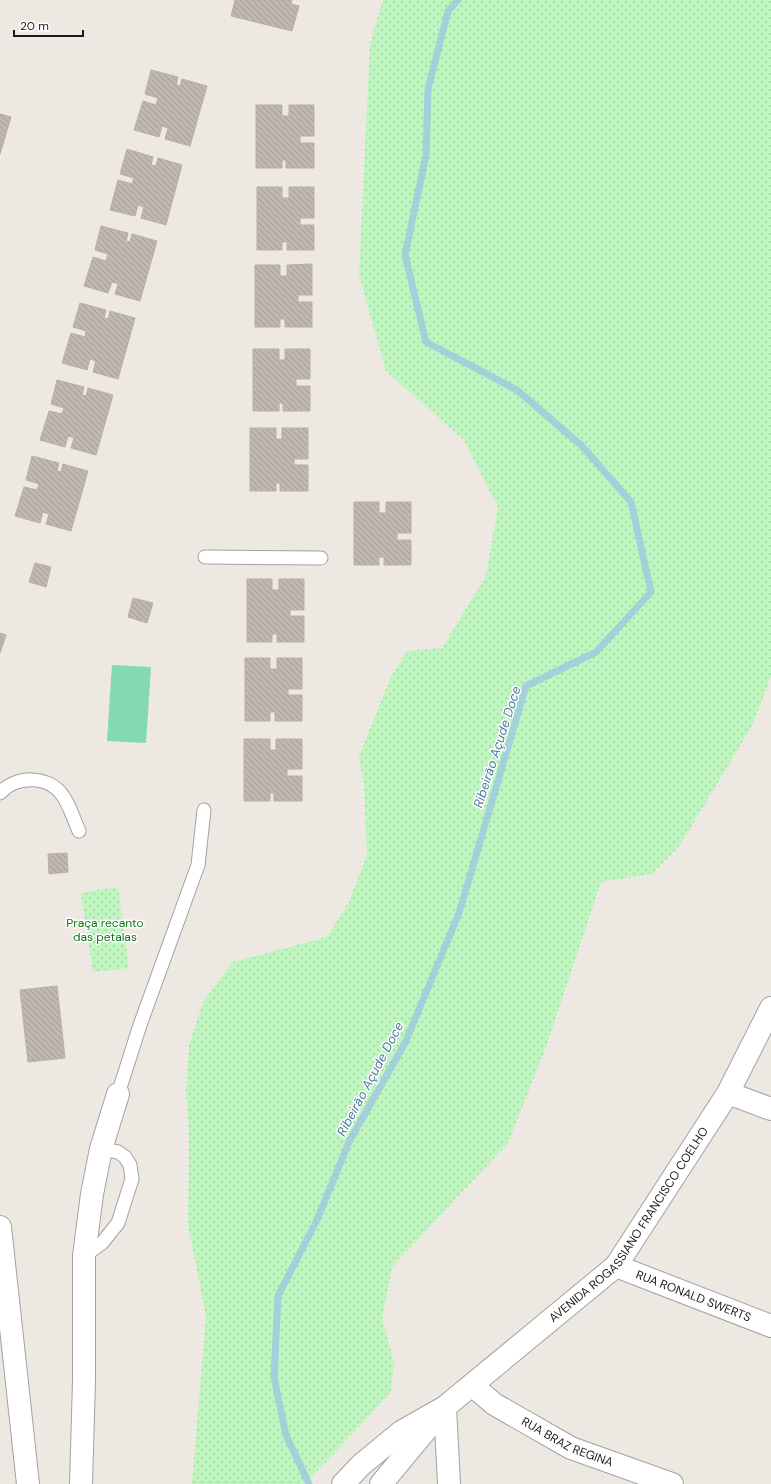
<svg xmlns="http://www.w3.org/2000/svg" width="771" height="1484" font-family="'DM Sans',sans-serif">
  <defs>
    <pattern id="park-dots" width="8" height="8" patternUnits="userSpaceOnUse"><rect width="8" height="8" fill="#bff6bf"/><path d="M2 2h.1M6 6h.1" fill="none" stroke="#a4d2a4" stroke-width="1.8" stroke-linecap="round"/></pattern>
    <pattern id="building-back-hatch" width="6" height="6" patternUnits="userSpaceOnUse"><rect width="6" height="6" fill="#c1b7b1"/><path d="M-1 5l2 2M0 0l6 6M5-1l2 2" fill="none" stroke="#a59d98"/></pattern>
  </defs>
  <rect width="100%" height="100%" fill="#ede8e1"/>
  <path fill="url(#park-dots)" d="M 383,0 L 771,0 L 771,676 L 752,726 L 680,845 L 652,874 L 601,882 L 546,1047 L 508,1143 L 392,1267 L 382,1318 L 394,1364 L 391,1392 L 327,1461 L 303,1484 L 192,1484 L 206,1316 L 188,1225 L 189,1134 L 186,1091 L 189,1045 L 203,1002 L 233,962 L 327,937 L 349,902 L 367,855 L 364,785 L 359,756 L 391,677 L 407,651 L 442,648 L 486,576 L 498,507 L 464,440 L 386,371 L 359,275 L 370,44 Z
    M 118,887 L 129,968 L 93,972 L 81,893 Z"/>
  <path fill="#82d9b2" d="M 112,665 L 151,667 L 146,743 L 107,741 Z"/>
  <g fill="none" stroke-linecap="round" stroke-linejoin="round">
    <path stroke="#a3d0d9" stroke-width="7" d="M 309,1484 L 286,1435 L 274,1377 L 278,1296 L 317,1220 L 349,1142 L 405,1043 L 459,913 L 526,686 L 596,652 L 651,592 L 631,502 L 582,446 L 517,390 L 426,342 L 405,255 L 426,155 L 428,89 L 448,11 L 458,0"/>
  </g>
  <path fill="url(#building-back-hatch)" stroke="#bdaea4" d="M 235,0 L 292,0 L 291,4 L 299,6 L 292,31 L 231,16 Z
    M 151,70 L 178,77 L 176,85 L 180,86 L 182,79 L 207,86 L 190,146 L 165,139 L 168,128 L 162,126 L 159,137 L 134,130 L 143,101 L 156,105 L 158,98 L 145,94 Z
    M 256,105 L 282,105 L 282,116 L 289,116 L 289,105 L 314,105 L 314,136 L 300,136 L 300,143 L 314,143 L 314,168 L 286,168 L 286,160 L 282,160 L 282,168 L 256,168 Z
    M 0,114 L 11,117 L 0,154 Z
    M 127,149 L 153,157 L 151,165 L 156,166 L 158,158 L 182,165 L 166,225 L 141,218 L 144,207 L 138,205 L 135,216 L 110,210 L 118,180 L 132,184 L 134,178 L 120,174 Z
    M 257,187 L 282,187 L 282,198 L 289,198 L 289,187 L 314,187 L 314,218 L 300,218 L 300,225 L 314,225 L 314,250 L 287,250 L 287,242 L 282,242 L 282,250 L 257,250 Z
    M 101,226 L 128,233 L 126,241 L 130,242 L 132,234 L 157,241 L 140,301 L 115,294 L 118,284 L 112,282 L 108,293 L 84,286 L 93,257 L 106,261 L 108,254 L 95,250 Z
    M 312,264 L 312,295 L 298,295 L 298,302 L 312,302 L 312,327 L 285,327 L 285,319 L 280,319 L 280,327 L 255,327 L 255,265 L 280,265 L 280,276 L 287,276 L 287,265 Z
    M 80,303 L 106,310 L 104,318 L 108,319 L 110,311 L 135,318 L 118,379 L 93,372 L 96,361 L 90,359 L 87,370 L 62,363 L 71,333 L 85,337 L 86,331 L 73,327 Z
    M 253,349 L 279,349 L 279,360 L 285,360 L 285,349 L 310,349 L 310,379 L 296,379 L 296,386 L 310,386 L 310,411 L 283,411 L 283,403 L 279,403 L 279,411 L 253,411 Z
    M 57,380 L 84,387 L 82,395 L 86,396 L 88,388 L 113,395 L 96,455 L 71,448 L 74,438 L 68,436 L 65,447 L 40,440 L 49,411 L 62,414 L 64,408 L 51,404 Z
    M 250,428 L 276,428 L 276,439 L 282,439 L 282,428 L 308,428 L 308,459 L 294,459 L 294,465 L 308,465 L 308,491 L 280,491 L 280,483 L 276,483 L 276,491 L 250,491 Z
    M 32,456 L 59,463 L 57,471 L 61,472 L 63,464 L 88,471 L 71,531 L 46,524 L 49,514 L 43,512 L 40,523 L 15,516 L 24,487 L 37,490 L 39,484 L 26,480 Z
    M 354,502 L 379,502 L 379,513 L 386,513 L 386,502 L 411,502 L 411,533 L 397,533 L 397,540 L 411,540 L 411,565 L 384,565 L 384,557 L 379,557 L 379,565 L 354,565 Z
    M 35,563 L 51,567 L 46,587 L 29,582 Z
    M 247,579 L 272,579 L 272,590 L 279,590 L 279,579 L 304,579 L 304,610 L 290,610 L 290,616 L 304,616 L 304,642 L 277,642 L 277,634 L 272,634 L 272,642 L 247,642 Z
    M 133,598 L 153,603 L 147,623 L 128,617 Z
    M 0,633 L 6,635 L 0,653 Z
    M 245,658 L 270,658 L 270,669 L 277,669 L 277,658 L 302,658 L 302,689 L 288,689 L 288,695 L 302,695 L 302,721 L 275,721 L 275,712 L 270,712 L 270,721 L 245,721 Z
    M 244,739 L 270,739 L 270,750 L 276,750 L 276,739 L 302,739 L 302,769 L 287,769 L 287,776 L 302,776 L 302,801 L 274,801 L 274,793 L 270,793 L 270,801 L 244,801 Z
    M 67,853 L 68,872 L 49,874 L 48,854 Z
    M 57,986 L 65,1058 L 28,1062 L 20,990 Z"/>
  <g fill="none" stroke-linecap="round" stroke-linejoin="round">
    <g stroke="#a2a2a2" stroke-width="15">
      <path id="service" d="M 205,557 L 321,558
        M 0,793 C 16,775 49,775 63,796 C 70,806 74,820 79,831
        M 118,1094 L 140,1025 L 198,865 L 204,810
        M 84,1256 L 102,1243 L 118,1223 L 132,1179 L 130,1165 L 125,1157 L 118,1152 L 101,1149"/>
    </g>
    <g stroke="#a2a2a2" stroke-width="24">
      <g id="minor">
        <path d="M 728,1093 L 771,1109"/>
        <path d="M 0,1227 L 28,1484"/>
        <path id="s1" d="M 616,1266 L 771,1326"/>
        <path id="s2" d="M 472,1385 L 494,1404 L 571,1448 L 672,1484"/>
        <path d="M 81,1484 L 84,1381 L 84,1256 L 92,1194 L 101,1149 L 118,1094"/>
      </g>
    </g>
    <g stroke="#a2a2a2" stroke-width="24">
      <g id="tertiary">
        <path d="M 445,1407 L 449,1484"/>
        <path id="s3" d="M 343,1484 L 361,1465 L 401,1432 L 445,1407 L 616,1266 L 728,1093 L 771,1008"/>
        <path d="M 381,1484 L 435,1419"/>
      </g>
    </g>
    <use href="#service" stroke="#fff" stroke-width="13"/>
    <use href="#minor" stroke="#fff" stroke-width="22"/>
    <use href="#tertiary" stroke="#fff" stroke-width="22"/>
  </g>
  <g text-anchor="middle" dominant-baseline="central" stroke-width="3" stroke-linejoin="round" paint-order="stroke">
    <g font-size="12" fill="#0f7311" stroke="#fff">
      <text x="105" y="923">Praça recanto<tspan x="105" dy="14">das petalas</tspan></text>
    </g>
    <g font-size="12" fill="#1b1b1b" stroke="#fff">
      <text stroke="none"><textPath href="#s3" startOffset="390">AVENIDA ROGASSIANO FRANCISCO COELHO</textPath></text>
      <text stroke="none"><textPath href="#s1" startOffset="83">RUA RONALD SWERTS</textPath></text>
      <text stroke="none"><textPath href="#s2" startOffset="112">RUA BRAZ REGINA</textPath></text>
    </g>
    <g font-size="13" font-style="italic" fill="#4a7a9f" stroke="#fff">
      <text transform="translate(497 747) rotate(-72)">Ribeirão Açude Doce</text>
      <text transform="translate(370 1079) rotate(-62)">Ribeirão Açude Doce</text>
    </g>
  </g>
  <path d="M14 30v6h69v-6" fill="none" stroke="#1b1b1b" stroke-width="2"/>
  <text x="20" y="30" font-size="12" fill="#1b1b1b" stroke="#ffffff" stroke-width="3" paint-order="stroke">20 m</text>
</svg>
